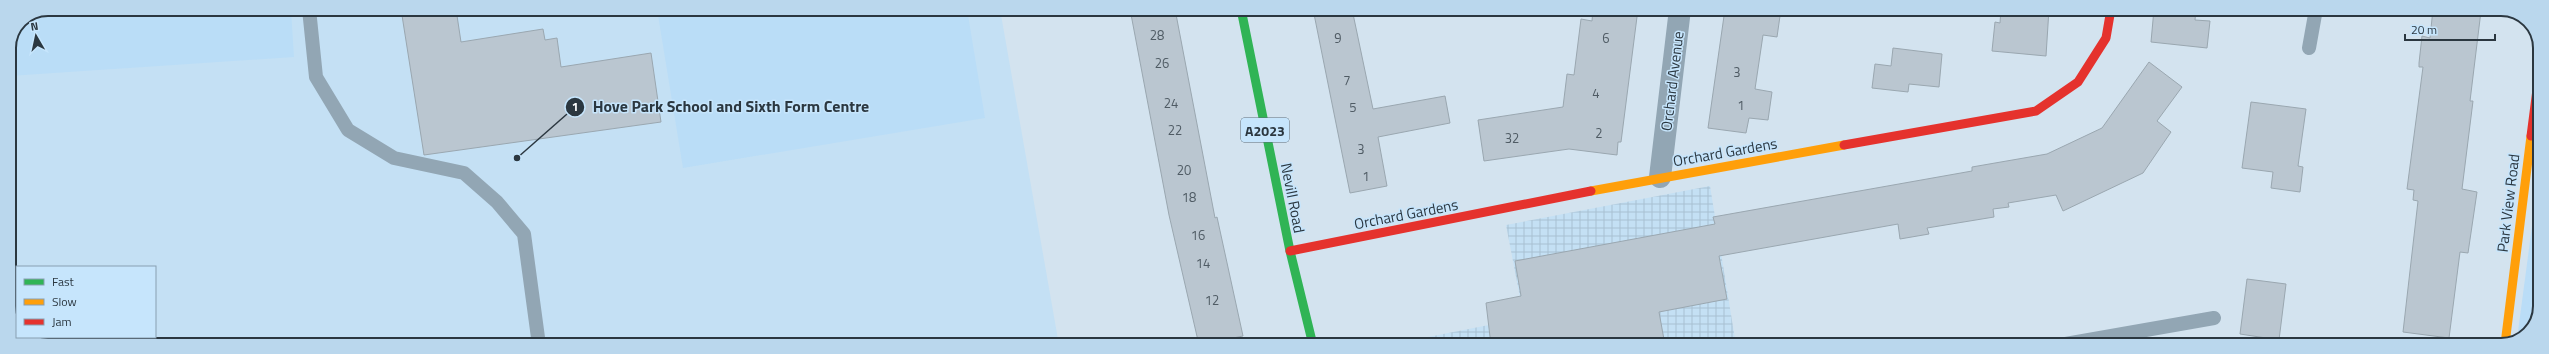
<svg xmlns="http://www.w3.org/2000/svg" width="2549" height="354" font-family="'Titillium Web',sans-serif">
  <defs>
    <pattern id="industrial-grid" width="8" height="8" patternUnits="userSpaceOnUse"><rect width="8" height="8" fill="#c4e0f4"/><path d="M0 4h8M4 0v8" fill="none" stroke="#a9c1d2"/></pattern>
  </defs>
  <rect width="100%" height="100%" fill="#d3e3ef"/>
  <path fill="#c4e0f4" d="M 48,9 L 1000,9 L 1059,345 L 43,345 L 27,337 L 155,337 L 155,267 L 17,267 L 17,326 L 9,311 L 9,48 L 21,20 Z"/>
  <path fill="url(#industrial-grid)" d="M 1710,186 L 1736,345 L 1388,345 L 1524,318 L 1506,225 Z"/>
  <path fill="#baddf7" d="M 48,9 L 291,9 L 294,57 L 9,76 L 9,48 L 21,20 Z
    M 657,9 L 967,9 L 985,118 L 683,168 Z
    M 2540,166 L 2540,311 L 2527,335 L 2517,339 Z"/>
  <path fill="#bac6d0" stroke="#9aa7b0" d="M 401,9 L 456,9 L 461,42 L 543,29 L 545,40 L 557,38 L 561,67 L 651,53 L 661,122 L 424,155 Z
    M 1130,9 L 1175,9 L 1215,218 L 1217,217 L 1243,336 L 1199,345 L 1169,215 Z
    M 1313,9 L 1352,9 L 1373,109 L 1445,96 L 1450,123 L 1378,137 L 1387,186 L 1350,193 Z
    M 1593,9 L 1638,9 L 1621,142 L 1618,142 L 1617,155 L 1569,149 L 1484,161 L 1478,120 L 1563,107 L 1567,74 L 1574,75 L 1581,19 L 1592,21 Z
    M 1725,9 L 1781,9 L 1777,37 L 1763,35 L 1755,89 L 1772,92 L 1768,120 L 1749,118 L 1746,133 L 1708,128 Z
    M 2001,9 L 2049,9 L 2046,56 L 1992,51 L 1995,22 L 2000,23 Z
    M 2154,9 L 2196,9 L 2195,20 L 2210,21 L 2207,48 L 2151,42 Z
    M 2433,9 L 2481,11 L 2470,101 L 2473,101 L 2462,189 L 2477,192 L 2468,253 L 2460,252 L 2449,338 L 2403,332 L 2418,201 L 2413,200 L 2414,190 L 2407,189 L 2423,67 L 2419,67 L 2419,63 L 2422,36 L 2430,38 Z
    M 1893,48 L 1942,54 L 1939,87 L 1909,84 L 1908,92 L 1872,88 L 1875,64 L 1891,66 Z
    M 2149,62 L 2182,87 L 2157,121 L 2171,132 L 2143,173 L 2063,211 L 2056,195 L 2008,203 L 2009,207 L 1993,209 L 1994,217 L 1927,228 L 1929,234 L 1900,239 L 1898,224 L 1719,256 L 1727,299 L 1659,312 L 1665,345 L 1491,345 L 1486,303 L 1521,296 L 1515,261 L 1715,224 L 1713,217 L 1972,171 L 1972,167 L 2047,154 L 2102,128 Z
    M 2251,102 L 2306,109 L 2298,166 L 2303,167 L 2300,192 L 2271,188 L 2273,172 L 2242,168 Z
    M 2247,279 L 2286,284 L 2279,340 L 2240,334 Z"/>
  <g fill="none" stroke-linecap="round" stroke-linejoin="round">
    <path stroke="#92a6b4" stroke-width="14" d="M 309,9 L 316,77 L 348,130 L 394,158 L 464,173 L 497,202 L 524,234 L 539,345
      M 2309,48 L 2316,9
      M 2060,345 L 2214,318"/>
    <path stroke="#92a6b4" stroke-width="22" d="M 1660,177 L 1680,9"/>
    <path stroke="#30b455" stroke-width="9" d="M 1241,9 L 1290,251 L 1313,345"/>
    <path stroke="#ff9f0a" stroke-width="9" d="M 1591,191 L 1844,145
      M 2505,344 L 2531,136"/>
    <path stroke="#e5322d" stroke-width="9" d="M 2531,136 L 2540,66
      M 1844,145 L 2036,111 L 2078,82 L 2106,38 L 2111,9
      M 1290,251 L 1591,191"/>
  </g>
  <g text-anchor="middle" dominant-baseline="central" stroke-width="3" stroke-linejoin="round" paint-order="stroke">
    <g font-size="13" fill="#4f5b64">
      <text x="1157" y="35">28</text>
      <text x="1338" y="38">9</text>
      <text x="1606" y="38">6</text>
      <text x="1162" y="63">26</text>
      <text x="1737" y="72">3</text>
      <text x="1347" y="80">7</text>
      <text x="1596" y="93">4</text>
      <text x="1171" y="103">24</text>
      <text x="1741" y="105">1</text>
      <text x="1353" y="107">5</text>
      <text x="1175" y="130">22</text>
      <text x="1599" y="133">2</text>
      <text x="1512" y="138">32</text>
      <text x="1361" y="149">3</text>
      <text x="1184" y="170">20</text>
      <text x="1366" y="176">1</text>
      <text x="1189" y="197">18</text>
      <text x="1198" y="235">16</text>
      <text x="1203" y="263">14</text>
      <text x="1212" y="300">12</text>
    </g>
    <rect fill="#c6e5fc" stroke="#5a6b78" stroke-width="1" x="1241" y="118" width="48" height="24" rx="3"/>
    <g font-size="14" font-weight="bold" fill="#2b3740">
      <text x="1265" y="130">A2023</text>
    </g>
    <g font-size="15" fill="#2b3740" stroke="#c6e5fc">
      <text transform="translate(1672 81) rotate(-83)">Orchard Avenue</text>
      <text transform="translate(1725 152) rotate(-10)">Orchard Gardens</text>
      <text transform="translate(1293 198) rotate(79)">Nevill Road</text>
      <text transform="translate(2508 203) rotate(-83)">Park View Road</text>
      <text transform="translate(1406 214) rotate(-11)">Orchard Gardens</text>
    </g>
  </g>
  <path d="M0 0H2549V354H0ZM48 16H2501A32 32 0 0 1 2533 48V306A32 32 0 0 1 2501 338H48A32 32 0 0 1 16 306V48A32 32 0 0 1 48 16Z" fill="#bad7ed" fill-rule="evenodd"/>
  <path fill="none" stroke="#2b3740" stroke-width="2" d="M48 16H2501A32 32 0 0 1 2533 48V306A32 32 0 0 1 2501 338H48A32 32 0 0 1 16 306V48A32 32 0 0 1 48 16Z"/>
  <path fill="none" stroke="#2b3740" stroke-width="1.5" d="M517 158L575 107"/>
  <g fill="#2b3740" stroke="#c6e5fc" stroke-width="1.5">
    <circle cx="517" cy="158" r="4"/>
    <circle cx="575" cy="107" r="10"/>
  </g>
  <g font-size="12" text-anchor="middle" font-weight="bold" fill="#fff">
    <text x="575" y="111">1</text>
  </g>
  <g font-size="16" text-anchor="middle" font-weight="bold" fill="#2b3740" stroke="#c6e5fc" stroke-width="3" stroke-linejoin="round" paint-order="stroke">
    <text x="731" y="112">Hove Park School and Sixth Form Centre</text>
  </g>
  <rect x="16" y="266" width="140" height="72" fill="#c6e5fc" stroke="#889fb1"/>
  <rect x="24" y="279" width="20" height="6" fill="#30b455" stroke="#889fb1"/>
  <text x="52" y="286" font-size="12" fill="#2b3740">Fast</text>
  <rect x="24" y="299" width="20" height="6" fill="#ff9f0a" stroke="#889fb1"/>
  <text x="52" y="306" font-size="12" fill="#2b3740">Slow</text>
  <rect x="24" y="319" width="20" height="6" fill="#e5322d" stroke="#889fb1"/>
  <text x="52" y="326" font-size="12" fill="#2b3740">Jam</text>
  <g transform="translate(36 36) rotate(351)" stroke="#c6e5fc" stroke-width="3" paint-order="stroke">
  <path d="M0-3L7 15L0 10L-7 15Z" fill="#2b3740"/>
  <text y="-6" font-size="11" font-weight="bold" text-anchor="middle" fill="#2b3740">N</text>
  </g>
  <path d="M2405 34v6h90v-6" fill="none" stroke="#2b3740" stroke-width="2"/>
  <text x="2411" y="34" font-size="12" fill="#2b3740" stroke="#c6e5fc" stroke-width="3" paint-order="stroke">20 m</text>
</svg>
